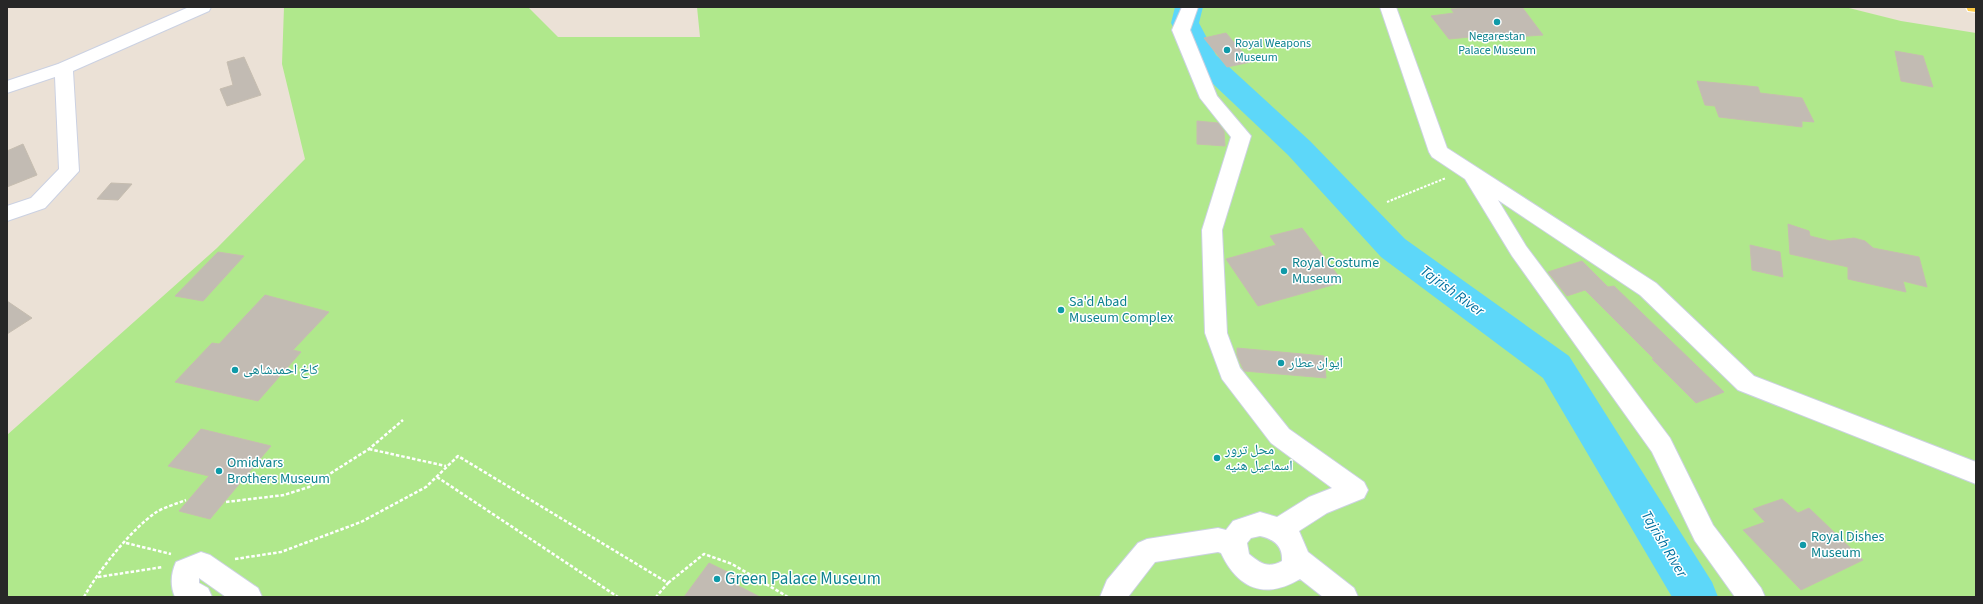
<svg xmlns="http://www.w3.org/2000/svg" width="1983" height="604" font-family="'Source Sans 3','Noto Naskh Arabic',sans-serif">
  <rect width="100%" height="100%" fill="#ebe1d6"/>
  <path fill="#b0e88c" d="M 284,7 L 528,7 L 558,37 L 700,37 L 697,7 L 1845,7 L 1901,21 L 1976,33 L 1976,597 L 7,597 L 7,435 L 217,248 L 305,159 L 282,64 Z"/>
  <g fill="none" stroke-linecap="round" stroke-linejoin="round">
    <path fill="#5dd7f9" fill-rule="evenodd" d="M 1175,7 L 1203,7 L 1199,23 L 1216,55 L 1310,141 L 1405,239 L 1569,356 L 1712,582 L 1718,597 L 1672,597 L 1543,378 L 1381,257 L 1288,155 L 1194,66 L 1171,23 Z"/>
  </g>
  <path fill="#c2bbb3" stroke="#c6bdb0" d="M 1484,7 L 1522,7 L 1543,35 L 1472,40 L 1470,37 L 1449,39 L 1431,16 L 1454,13 L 1451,9 Z
    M 1226,33 L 1251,62 L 1227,67 L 1204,38 Z
    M 1895,51 L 1923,56 L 1933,87 L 1901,81 Z
    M 244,57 L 261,95 L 227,106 L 220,89 L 233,85 L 227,62 Z
    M 1697,81 L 1758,87 L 1760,93 L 1802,98 L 1814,122 L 1802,121 L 1802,127 L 1719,117 L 1715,106 L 1705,105 Z
    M 1197,121 L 1218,123 L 1224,131 L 1225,146 L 1197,144 Z
    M 23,144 L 37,175 L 7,187 L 7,151 Z
    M 111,183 L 132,184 L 118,200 L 97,199 Z
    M 1788,224 L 1809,231 L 1810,236 L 1830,241 L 1854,238 L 1865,241 L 1873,248 L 1919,257 L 1927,287 L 1903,281 L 1906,292 L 1848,279 L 1848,267 L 1790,254 Z
    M 1302,228 L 1343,282 L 1258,306 L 1226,259 L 1276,245 L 1270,236 Z
    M 1750,245 L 1780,252 L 1783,277 L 1752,270 Z
    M 218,252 L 244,256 L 203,301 L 175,296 Z
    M 1582,261 L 1608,287 L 1614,286 L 1724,392 L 1696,403 L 1652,359 L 1654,359 L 1585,290 L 1567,296 L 1548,272 Z
    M 265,295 L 329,312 L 293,350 L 301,352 L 258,401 L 175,382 L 212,343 L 219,344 Z
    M 7,301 L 32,318 L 7,334 Z
    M 1237,348 L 1324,356 L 1326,378 L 1244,371 L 1237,355 Z
    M 201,429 L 271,446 L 210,519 L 179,511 L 209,476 L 168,466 Z
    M 1782,499 L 1798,513 L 1809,508 L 1863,560 L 1801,590 L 1743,530 L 1765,522 L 1753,509 Z
    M 709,563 L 738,577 L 733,583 L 760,597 L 684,597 Z"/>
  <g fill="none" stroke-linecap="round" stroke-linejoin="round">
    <g stroke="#cbd1e2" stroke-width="2">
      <path id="minor" d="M 189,7 L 211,7 L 209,11 L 73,71 L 79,171 L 45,208 L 7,221 L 7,206 L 31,198 L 59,169 L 55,77 L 7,93 L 7,81 L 58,64 Z
        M 1182,7 L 1198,7 L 1190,30 L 1217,96 L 1251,136 L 1222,230 L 1227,333 L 1240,368 L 1289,429 L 1364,482 L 1368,490 L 1364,498 L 1327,513 L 1299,531 L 1308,552 L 1354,588 L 1358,597 L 1323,597 L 1300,579 C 1265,600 1238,589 1221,553 L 1218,552 L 1155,562 L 1128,597 L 1100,597 L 1107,580 L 1138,543 L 1147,539 L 1218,528 L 1226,530 L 1233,521 L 1260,512 L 1277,517 L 1309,497 L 1332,488 L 1271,443 L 1222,379 L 1205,333 L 1202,230 L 1231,137 L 1200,98 L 1172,30 ZM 1260,536 C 1274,539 1283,546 1282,561 C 1268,569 1260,563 1249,554 L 1247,543 L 1251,538 Z
        M 1380,7 L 1396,7 L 1447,148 L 1656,283 L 1754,376 L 1976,462 L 1976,484 L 1738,390 L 1640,295 L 1498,200 L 1526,246 L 1670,438 L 1713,525 L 1761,588 L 1765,597 L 1735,597 L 1695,541 L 1652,452 L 1512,256 L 1465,179 L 1432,157 L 1429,152 Z
        M 201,552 L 210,555 L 258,588 L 262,597 L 226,597 L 199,578 L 199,583 L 208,588 L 212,597 L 175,597 C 170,586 171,573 176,562 Z"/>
    </g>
    <g stroke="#fff" stroke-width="2">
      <path id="major" d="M 1966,7 L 1976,7 L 1976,12 L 1968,11 Z"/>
    </g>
    <path stroke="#fff" stroke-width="2" stroke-dasharray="2.5 1.5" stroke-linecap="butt" d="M 1387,202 L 1446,178"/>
    <path stroke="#fff" stroke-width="2.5" stroke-dasharray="3.5 2" stroke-linecap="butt" d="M 369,449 L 446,466
      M 437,477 L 618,597
      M 226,502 L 284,495 L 309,487 L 369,449 L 403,420
      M 126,543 L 171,554
      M 235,559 L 281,552 L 361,522 L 426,487 L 458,456 L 668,583 L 656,597
      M 98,577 L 163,567
      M 668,583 L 704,554 L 732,564 L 788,597
      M 84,597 C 98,571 131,530 155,513 C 164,507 176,504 186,500"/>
    <use href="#minor" fill="#fff" fill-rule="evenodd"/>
    <use href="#major" fill="#fdcb49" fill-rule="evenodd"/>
  </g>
  <g fill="#0f9aa8" stroke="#fff" stroke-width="1.5">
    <circle cx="1497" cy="22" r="4"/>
    <circle cx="1227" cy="50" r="4"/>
    <circle cx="1284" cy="271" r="4"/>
    <circle cx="1061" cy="310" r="4"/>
    <circle cx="1281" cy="363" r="4"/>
    <circle cx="235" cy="370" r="4"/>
    <circle cx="1217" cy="458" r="4"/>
    <circle cx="219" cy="471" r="4"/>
    <circle cx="1803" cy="545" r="4"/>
    <circle cx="717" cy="579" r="4"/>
  </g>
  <g text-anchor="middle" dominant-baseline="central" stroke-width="3" stroke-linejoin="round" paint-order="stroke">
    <g font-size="12" fill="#0d838f" stroke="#fff">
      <text x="1497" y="36">Negarestan<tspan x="1497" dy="14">Palace Museum</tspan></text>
      <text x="1235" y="43" text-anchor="start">Royal Weapons<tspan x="1235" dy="14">Museum</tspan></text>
    </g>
    <g font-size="14" fill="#0d838f" stroke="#fff" text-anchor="start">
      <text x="1292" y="263">Royal Costume<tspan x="1292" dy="16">Museum</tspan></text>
      <text x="1069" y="302">Sa'd Abad<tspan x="1069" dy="16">Museum Complex</tspan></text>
      <text x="1289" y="363">ایوان عطار</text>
      <text x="243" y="370">کاخ احمدشاهی</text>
      <text x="1225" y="450">محل ترور<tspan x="1225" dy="16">اسماعیل هنیه</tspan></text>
      <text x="227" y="463">Omidvars<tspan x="227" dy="16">Brothers Museum</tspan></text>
      <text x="1811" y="537">Royal Dishes<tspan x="1811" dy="16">Museum</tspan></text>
    </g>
    <g font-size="15" font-style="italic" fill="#0171a0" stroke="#fff">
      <text transform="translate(1452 291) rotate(36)">Tajrish River</text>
      <text transform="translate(1664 544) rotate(59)">Tajrish River</text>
    </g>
    <g font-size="17" fill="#0d838f" stroke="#fff" text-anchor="start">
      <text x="725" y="579">Green Palace Museum</text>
    </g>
  </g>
  <rect width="1983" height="604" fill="none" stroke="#272727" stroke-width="16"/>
</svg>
